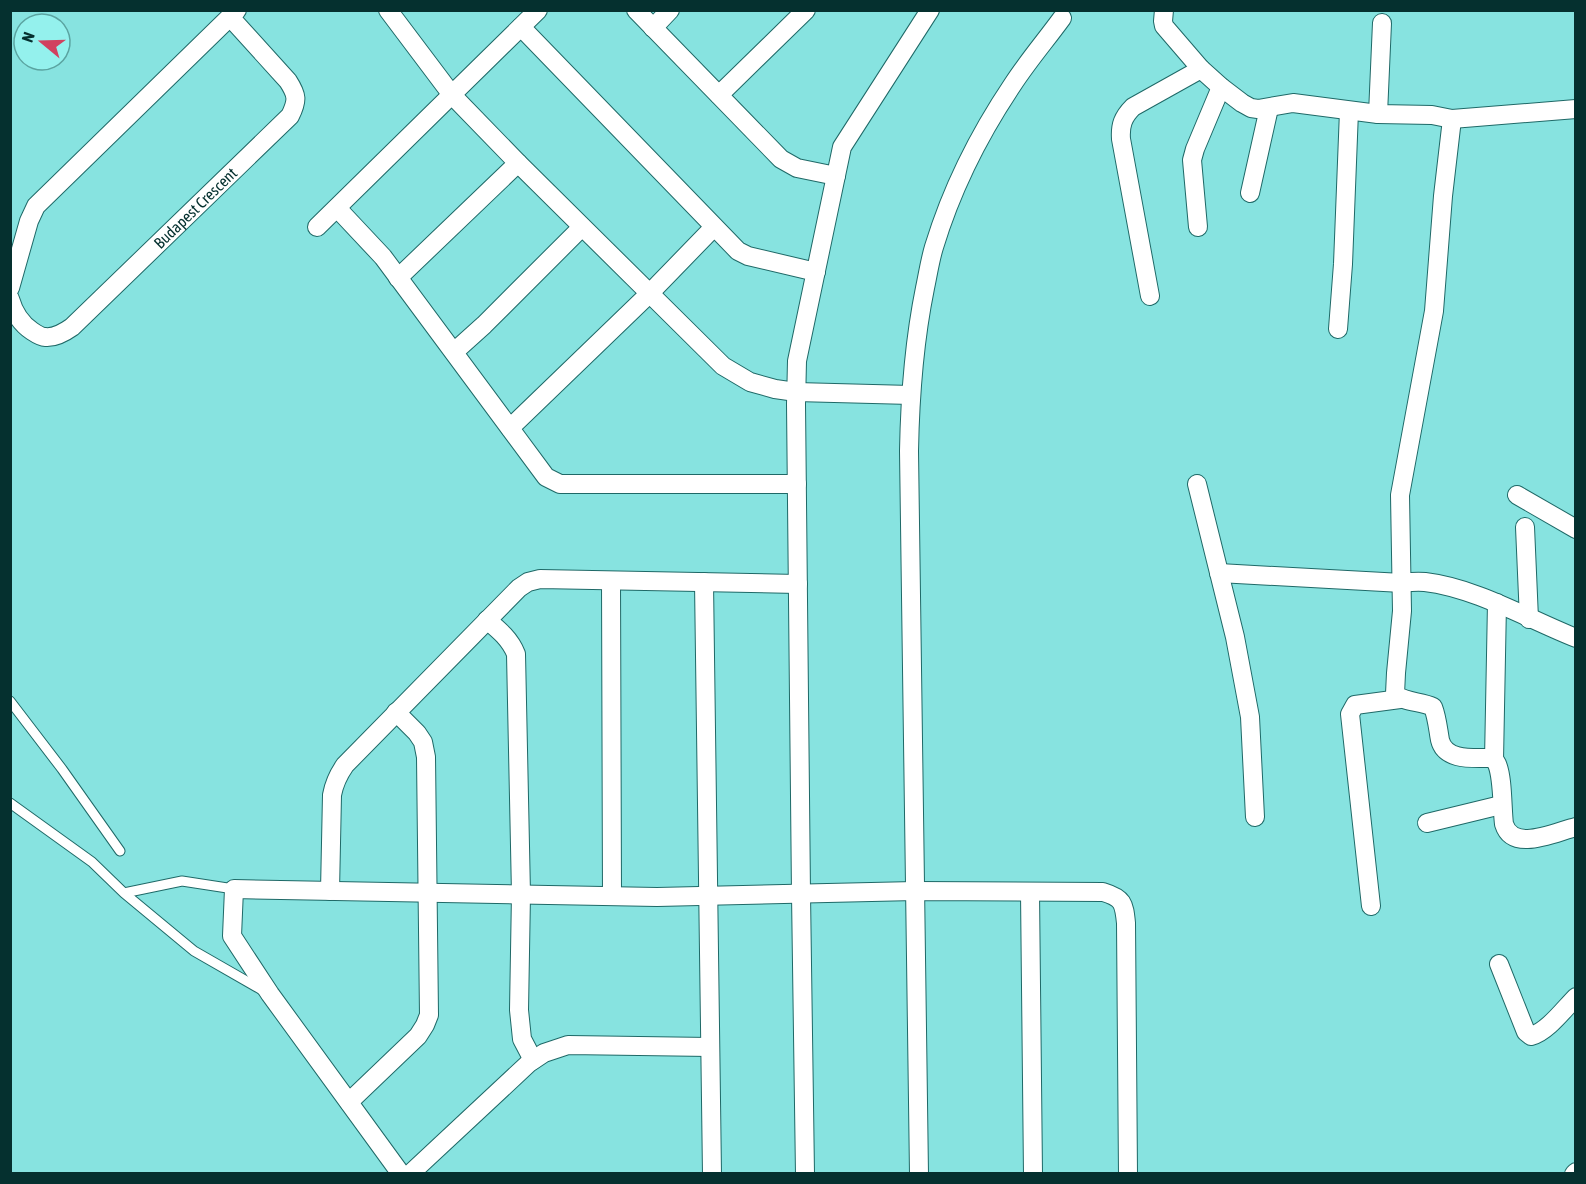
<svg xmlns="http://www.w3.org/2000/svg" width="1586" height="1184" font-family="'Asap Condensed',sans-serif">
  <rect width="100%" height="100%" fill="#87e3e0"/>
  <g fill="none" stroke-linecap="round" stroke-linejoin="round">
    <g stroke="#1f6967" stroke-width="11">
      <path id="lane" d="M 10,701 L 62,769 L 120,851
        M 10,803 L 92,862 L 124,893 L 194,951 L 262,990
        M 124,893 L 182,881 L 234,889"/>
    </g>
    <g stroke="#1f6967" stroke-width="20">
      <g id="street">
        <path d="M 388,10 L 452,95 L 518,163 L 723,366 L 750,382 L 775,389 L 796,392 L 911,395"/>
        <path d="M 636,10 L 781,159 L 797,168 L 836,176"/>
        <path d="M 1164,10 L 1163,21 L 1164,26 L 1201,69"/>
        <path d="M 521,27 L 738,251 L 748,256 L 816,272"/>
        <path d="M 653,28 L 670,10"/>
        <path d="M 719,95 L 806,10"/>
        <path d="M 1378,114 L 1382,23"/>
        <path d="M 1452,119 L 1443,196 L 1434,311 L 1400,495 L 1402,611 L 1396,673 L 1395,694 C 1405,703 1421,701 1433,707 C 1437,717 1438,729 1440,740 C 1445,761 1473,758 1490,758 C 1494,760 1495,760 1497,764 C 1503,778 1502,808 1504,824 C 1513,853 1555,832 1576,827"/>
        <path d="M 1250,193 L 1269,108"/>
        <path d="M 337,208 L 383,257 L 546,477 L 560,484 L 797,484"/>
        <path d="M 317,227 L 538,10"/>
        <path d="M 1198,227 L 1192,160 L 1195,149 L 1221,87"/>
        <path d="M 398,278 L 518,163"/>
        <path d="M 10,288 L 29,221 L 36,206 L 237,10"/>
        <path d="M 1150,296 L 1121,139 C 1120,125 1123,117 1133,107 L 1201,69 L 1221,87 L 1242,103 L 1251,108 L 1258,109 L 1293,103 L 1378,114 L 1432,115 L 1452,119 L 1576,109"/>
        <path id="s1" d="M 10,299 C 14,313 20,323 32,331 C 35,333 41,337 45,337 C 54,338 65,332 72,327 L 290,116 C 298,100 297,95 288,81 L 230,17"/>
        <path d="M 1338,329 L 1343,264 L 1349,111"/>
        <path d="M 454,352 L 484,325 L 582,227"/>
        <path d="M 510,428 L 649,294 L 714,227"/>
        <path d="M 1197,484 L 1235,637 L 1250,717 L 1255,817"/>
        <path d="M 1517,495 L 1576,529"/>
        <path d="M 1525,527 L 1529,619"/>
        <path d="M 1219,573 L 1402,583 C 1409,582 1417,581 1425,582 C 1476,588 1528,619 1576,638"/>
        <path d="M 611,581 L 612,896"/>
        <path d="M 704,582 L 712,1174"/>
        <path d="M 487,620 C 499,630 510,639 516,654 L 521,894 L 519,1010 L 522,1039 L 533,1060"/>
        <path d="M 1494,760 L 1497,603"/>
        <path d="M 1427,823 L 1501,805"/>
        <path d="M 330,891 L 332,795 C 334,784 338,775 345,765 L 519,588 L 528,582 L 540,579 L 798,584"/>
        <path d="M 1030,892 L 1033,1174"/>
        <path d="M 1371,906 L 1350,714 L 1355,705 L 1400,699"/>
        <path d="M 1499,964 L 1526,1032 L 1531,1036 C 1547,1032 1564,1009 1576,997"/>
        <path d="M 349,1102 L 418,1036 L 425,1025 L 429,1015 L 426,757 L 423,742 L 417,733 L 396,712"/>
        <path d="M 401,1174 L 270,994 L 232,936 L 234,889 L 657,897 L 915,891 L 1103,892 C 1123,898 1124,903 1126,923 L 1128,1174"/>
        <path d="M 410,1174 L 529,1063 L 544,1053 L 568,1045 L 710,1047"/>
        <path d="M 805,1174 L 801,894 L 796,404 L 797,361 L 842,147 L 930,10"/>
        <path d="M 919,1174 L 909,451 C 910,396 914,342 925,288 C 928,274 930,260 934,247 C 951,191 980,133 1013,84 C 1028,61 1046,40 1062,18"/>
        <path d="M 1574,1174 L 1576,1172"/>
      </g>
    </g>
    <use href="#lane" stroke="#fff" stroke-width="9"/>
    <use href="#street" stroke="#fff" stroke-width="18"/>
  </g>
  <g text-anchor="middle" dominant-baseline="central" stroke-width="4.5" stroke-linejoin="round" paint-order="stroke">
    <g font-size="16" fill="#05302f" stroke="#94f1ed">
      <text stroke="none"><textPath href="#s1" startOffset="255">Budapest Crescent</textPath></text>
    </g>
  </g>
  <rect width="1586" height="1184" fill="none" stroke="#05302f" stroke-width="24"/>
  <g transform="translate(42 42) rotate(289)"><circle r="28" fill="#94f1ed" stroke="#5ba4a1" stroke-width="1.5"/>
  <path d="M0-4.5L10 22L0 15L-10 22Z" fill="#d1415f"/>
  <text y="-9" font-size="16" font-weight="bold" text-anchor="middle" fill="#05302f">N</text>
  </g>
</svg>
